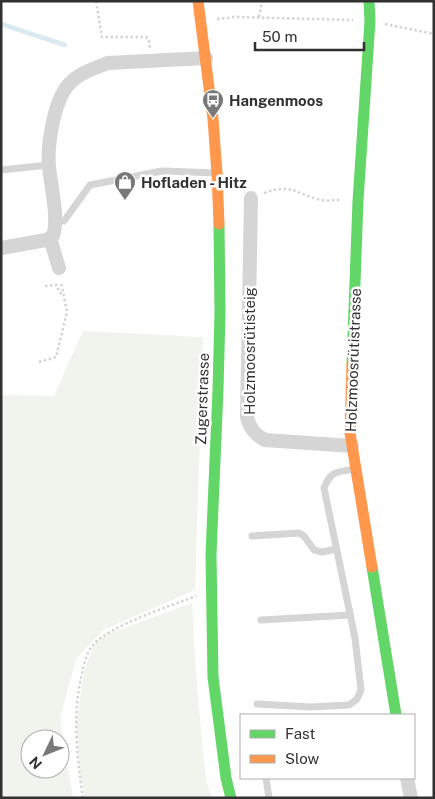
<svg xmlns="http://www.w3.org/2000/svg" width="435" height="799" font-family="'Public Sans',sans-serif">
  <rect width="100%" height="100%" fill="#fff"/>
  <path fill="#f1f3ed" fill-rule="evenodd" d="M 83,331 L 203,337 L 195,590 L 103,630 L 76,659 L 60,718 L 73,798 L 1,798 L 1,395 L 54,396 ZM 30,739 L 60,739 L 60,769 L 30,769 Z
    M 192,603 L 197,689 L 206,780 L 212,798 L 85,798 L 79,764 L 77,721 L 84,671 L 94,645 L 107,634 Z"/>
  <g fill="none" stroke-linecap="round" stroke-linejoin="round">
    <path stroke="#dbeaf0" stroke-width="4.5" d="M 1,24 L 65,45"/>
    <path stroke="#d4d4d4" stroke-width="2.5" stroke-dasharray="2.5 2.5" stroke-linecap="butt" d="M 96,1 L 102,37 L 146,37 L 149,40 L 150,49
      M 259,17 L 262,1
      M 217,19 L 235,17 L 353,20
      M 385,24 L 434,34
      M 264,193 C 292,183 296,194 321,200 C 328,201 335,200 341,200
      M 45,286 L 57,285 L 59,292 L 63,295
      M 39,362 L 56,357 L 67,312 L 61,282
      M 83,798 C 77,756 72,714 82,673 C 84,663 87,652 93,645 C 110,625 171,606 196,596"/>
    <path stroke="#d5d5d5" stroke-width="7" d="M 1,170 L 49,165
      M 64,221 L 90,185 L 162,171 L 217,173
      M 252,536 L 299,533 L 304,536 L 314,550 L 322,552 L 336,549
      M 261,620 L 350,615
      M 257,704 L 311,707 L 349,705 L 357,699 L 361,690 L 355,638 L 324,488 C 331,470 338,472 355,469
      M 266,778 L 269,798"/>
    <path stroke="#d5d5d5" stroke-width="14" d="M 251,198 L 247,417 C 250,428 254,434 265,440 L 352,446
      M 50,238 L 59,268
      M 1,248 L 46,240 L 53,236 C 59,218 51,187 49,167 C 47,145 54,99 70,83 C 80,73 95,68 108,63 L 206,58
      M 407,778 L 411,798"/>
    <path stroke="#63d668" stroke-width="11" d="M 219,224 L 220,312 L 218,390 L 211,555 L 213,677 L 226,778 L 231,798
      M 352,364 L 358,201 L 370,21 L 369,1
      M 372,567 L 396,715"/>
    <path stroke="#ff974d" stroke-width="11" d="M 198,1 L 213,119 L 217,173 L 219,224
      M 352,364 L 350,433 L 372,567"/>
  </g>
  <defs>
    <g id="bus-pin" transform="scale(1.125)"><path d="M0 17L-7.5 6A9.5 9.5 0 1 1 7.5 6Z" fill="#797979" stroke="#fff"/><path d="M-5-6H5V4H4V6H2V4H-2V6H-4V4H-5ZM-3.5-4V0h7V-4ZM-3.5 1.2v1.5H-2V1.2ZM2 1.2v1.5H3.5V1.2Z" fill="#fff"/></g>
    <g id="shop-pin" transform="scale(1.125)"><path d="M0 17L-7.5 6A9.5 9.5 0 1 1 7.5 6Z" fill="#797979" stroke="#fff"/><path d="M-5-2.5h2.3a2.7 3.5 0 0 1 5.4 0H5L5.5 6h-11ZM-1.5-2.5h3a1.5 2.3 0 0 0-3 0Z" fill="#fff"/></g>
  </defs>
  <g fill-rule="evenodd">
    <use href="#bus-pin" x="213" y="100"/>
    <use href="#shop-pin" x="125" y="182"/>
  </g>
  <g text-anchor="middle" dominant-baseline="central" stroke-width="5" stroke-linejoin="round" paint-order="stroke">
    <g font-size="15" font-weight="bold" fill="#313131" stroke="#fff" text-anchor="start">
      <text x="229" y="100">Hangenmoos</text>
      <text x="141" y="182">Hofladen - Hitz</text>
    </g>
    <g font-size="15" fill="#313131" stroke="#fff">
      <text transform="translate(249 351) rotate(-90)">Holzmoosrütisteig</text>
      <text transform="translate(353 360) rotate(-88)">Holzmoosrütistrasse</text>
      <text transform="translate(202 399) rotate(-88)">Zugerstrasse</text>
    </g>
  </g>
  <rect width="435" height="799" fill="none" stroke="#313131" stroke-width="5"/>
  <rect x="240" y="714" width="175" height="65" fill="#ffffff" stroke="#adadad"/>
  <rect x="250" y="730" width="25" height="8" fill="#63d668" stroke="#adadad"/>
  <text x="285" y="739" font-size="15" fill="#313131">Fast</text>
  <rect x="250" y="755" width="25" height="8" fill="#ff974d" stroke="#adadad"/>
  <text x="285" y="764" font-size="15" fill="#313131">Slow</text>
  <g transform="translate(45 754) rotate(227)"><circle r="24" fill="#ffffff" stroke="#adadad"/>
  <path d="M0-4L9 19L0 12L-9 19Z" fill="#797979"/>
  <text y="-8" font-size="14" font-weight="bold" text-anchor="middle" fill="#313131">N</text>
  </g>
  <path d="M255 42v8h109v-8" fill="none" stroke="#313131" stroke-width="2.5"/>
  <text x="262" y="42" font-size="15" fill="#313131" stroke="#ffffff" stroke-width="4" paint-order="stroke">50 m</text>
</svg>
